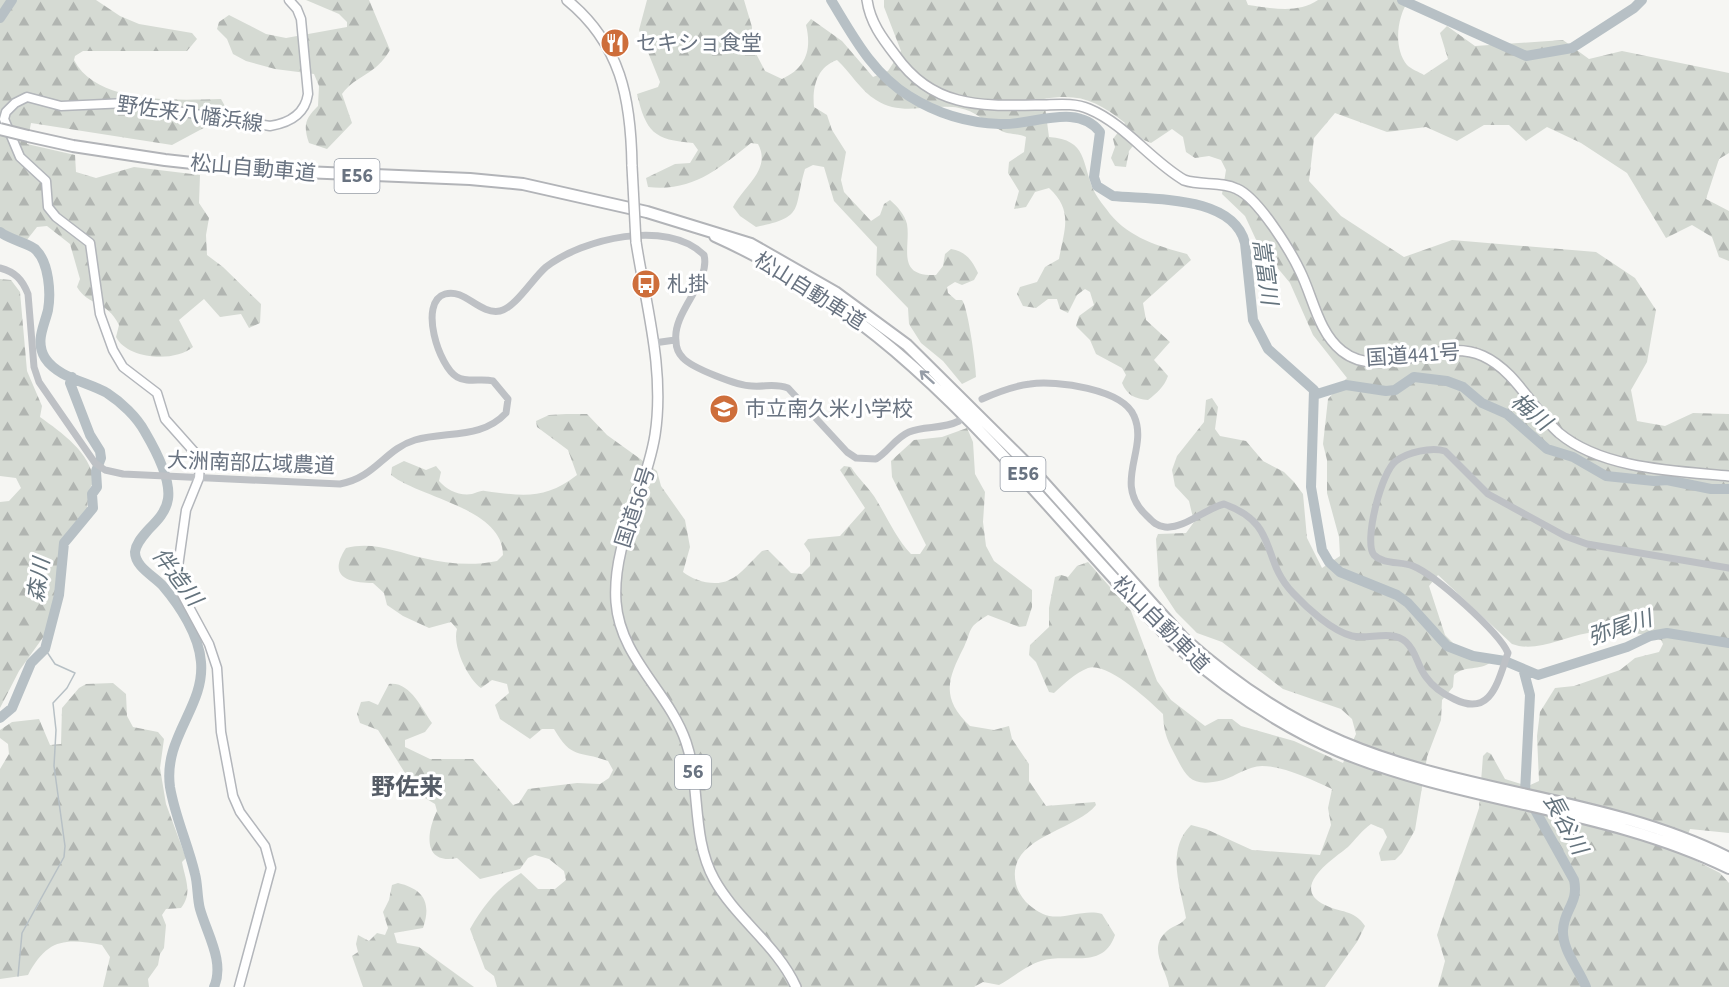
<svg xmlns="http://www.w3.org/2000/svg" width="1729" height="987" font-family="'Source Sans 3','Noto Sans JP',sans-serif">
  <defs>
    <pattern id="forest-firs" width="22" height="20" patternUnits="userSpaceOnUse" patternTransform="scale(1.5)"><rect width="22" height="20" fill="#d5dad3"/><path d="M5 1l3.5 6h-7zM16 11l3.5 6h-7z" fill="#b1b5b1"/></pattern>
  </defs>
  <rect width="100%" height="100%" fill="#f6f6f3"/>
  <path fill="url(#forest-firs)" d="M 0,0 L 96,0 L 120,16 L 139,24 L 192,33 L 197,39 L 187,51 L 83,51 L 75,56 L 74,60 C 97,105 177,100 221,99 L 226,108 L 211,124 L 172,145 L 31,123 L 27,144 L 75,155 L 76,172 L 96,178 L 134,167 L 200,175 L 199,203 L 209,218 L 206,235 L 207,255 L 223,267 L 261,304 L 260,323 L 249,328 L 241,314 L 220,317 L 204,299 L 179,320 L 193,347 C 174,363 127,359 116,337 L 119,325 C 106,299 89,307 77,287 L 80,279 L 70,244 L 47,226 L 37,227 L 26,241 L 6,234 L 0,228 Z
    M 306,0 L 369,0 L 390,50 C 375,76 357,74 342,94 L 352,123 L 327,149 L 309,143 C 303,125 305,119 318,106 L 319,86 L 314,74 L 275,69 L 246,61 L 233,54 L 227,39 L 217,29 L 219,22 L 229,15 L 266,34 L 286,38 L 347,27 L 347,22 L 339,14 Z
    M 647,0 L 744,0 L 752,27 L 751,44 L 765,71 L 782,79 C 806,68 812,50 806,25 L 811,19 L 842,41 L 873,77 L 888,71 L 901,51 L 884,7 L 884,0 L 1246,0 L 1248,5 C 1271,8 1298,14 1318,0 L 1409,0 C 1397,16 1393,48 1407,65 C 1411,69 1419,72 1424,75 L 1448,59 L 1440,33 L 1447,26 L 1475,46 L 1563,40 L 1589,59 L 1622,51 L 1729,73 L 1729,153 L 1719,159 L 1706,199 L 1729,211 L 1729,261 L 1719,257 L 1712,237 L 1692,225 L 1666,238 L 1627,173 L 1581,143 L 1547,127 L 1526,141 L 1509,125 L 1484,125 L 1457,141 L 1426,127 L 1387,132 L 1335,113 L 1314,138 L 1309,181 L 1341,216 L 1404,257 L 1452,240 L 1596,252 L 1635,278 L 1656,310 L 1647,362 L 1631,390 L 1637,421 L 1665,426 L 1693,413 L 1729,414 L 1729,833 L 1690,829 L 1681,853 L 1720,873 L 1729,883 L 1729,987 L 1438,987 L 1445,961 L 1437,935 L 1479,808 L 1483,756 L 1487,752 L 1491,754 L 1505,779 L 1528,786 L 1539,781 L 1537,736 L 1540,712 L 1555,688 L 1574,686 L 1620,670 L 1635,658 L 1659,652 L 1663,644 L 1661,640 C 1637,632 1614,628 1588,633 C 1563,637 1536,653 1512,644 L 1438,575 L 1429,586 L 1445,635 L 1457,647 L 1490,656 L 1491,662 C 1480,671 1465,665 1454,675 L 1453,687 L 1442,700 L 1441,720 L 1427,757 L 1415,830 L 1402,853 L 1395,860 L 1381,861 L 1379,853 L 1387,837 L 1383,829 L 1371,824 C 1361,831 1356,839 1348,847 C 1335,858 1288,887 1325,905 C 1340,913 1354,909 1365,926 L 1357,942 L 1325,987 L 1169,987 C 1166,967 1147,949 1167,931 C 1174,925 1180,926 1186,918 C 1181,888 1165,851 1191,825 L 1206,829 L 1252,850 L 1320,855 L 1331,825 L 1328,808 L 1332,789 C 1312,780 1284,766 1262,766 C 1248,766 1236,776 1223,780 C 1191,788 1187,778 1174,753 C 1166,737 1164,732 1163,714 C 1148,700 1108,662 1088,668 C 1075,673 1064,684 1054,693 L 1049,692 L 1036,662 L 1029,655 L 1030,645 L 1049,627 L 1049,608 L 1055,577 L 1061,575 L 1068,577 L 1077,566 L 1088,562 L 1131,611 L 1157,681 L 1171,700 L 1205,726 L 1218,719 L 1232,719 L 1241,726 L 1294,741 L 1343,763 L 1356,734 L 1352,719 L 1341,709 L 1283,689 L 1222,642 L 1197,633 L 1176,612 L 1159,586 L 1156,539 L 1158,534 L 1186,533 L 1194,522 L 1189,501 L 1175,486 L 1172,470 L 1177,456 L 1204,422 L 1206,400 L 1212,398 L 1218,407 L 1215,429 L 1220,436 L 1246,441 L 1263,461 L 1284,472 L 1294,482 L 1303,494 L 1307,538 L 1322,568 L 1340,556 L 1339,537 L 1327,493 L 1327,460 L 1323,444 L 1328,399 L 1347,378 L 1313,335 L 1290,283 L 1258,244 L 1245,216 L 1222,194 L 1226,170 L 1221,160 L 1209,156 L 1195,158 L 1186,152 L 1183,137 L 1172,129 L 1151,143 L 1139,138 L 1129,151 L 1126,167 L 1115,166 L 1111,158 L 1115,147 L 1113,139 L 1125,123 C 1097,101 1080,93 1044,99 L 1049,137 C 1088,140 1081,162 1094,191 C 1098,199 1105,207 1110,214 C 1130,238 1158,246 1187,254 L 1191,260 L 1143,303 L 1146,320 L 1170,342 L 1154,360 L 1168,376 C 1164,387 1157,393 1148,400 C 1135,399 1127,395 1122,383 L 1126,375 L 1122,368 L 1096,354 L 1090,340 L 1076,326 L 1079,316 L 1094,305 L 1090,292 L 1085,289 L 1077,295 L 1068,313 L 1060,309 L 1057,299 L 1048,299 L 1036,308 L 1023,306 L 1017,294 L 1020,287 L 1037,282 L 1045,267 L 1059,259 C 1064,230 1074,211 1049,188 L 1035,192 L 1026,207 L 1014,209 L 1019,191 L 1008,173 L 1009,162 L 1024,152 L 1026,137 C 1018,133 1007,135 1000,130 C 985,122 976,111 959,108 C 932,103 901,117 876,100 C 861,91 850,72 837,60 C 817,67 812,87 814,107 L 827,115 L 832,130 L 846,152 L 841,180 L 844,192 L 871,221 L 880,215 L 884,204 L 890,200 C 897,206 905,215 907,224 C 911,247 895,277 936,275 L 943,266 L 945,254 L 951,249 C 965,251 972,260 978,273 L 974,280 L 962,285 L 955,282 L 947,287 L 948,293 L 956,300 L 962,300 C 968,307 976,366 976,377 L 962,384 L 943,361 L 921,343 L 909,324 L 908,308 L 876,275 L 877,247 L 834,201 L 824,167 L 813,165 L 805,169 C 793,209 806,217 756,227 L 740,216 L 733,207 C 743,187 772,169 758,144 L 751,143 C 718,169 693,192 648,187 L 646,178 L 675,164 L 690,163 L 698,150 L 693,143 C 654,140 646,132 637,94 L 658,87 L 660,82 L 639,30 Z
    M 0,279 L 11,280 L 20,292 L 27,371 L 42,406 L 40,417 C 62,433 90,452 94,481 L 89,490 L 87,510 L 64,537 L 59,553 L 62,586 L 54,622 L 19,671 L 0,708 L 0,502 L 9,501 L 21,488 L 16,478 L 0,476 Z
    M 566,414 L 587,414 L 607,435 L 657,471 L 661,486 L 685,520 L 690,547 L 683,572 C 694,581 715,587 729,580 C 741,575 752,560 762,551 L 768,550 L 791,573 L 802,574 L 810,566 L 810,553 L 804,544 L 808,539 L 840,536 L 865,508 L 840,470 L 844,466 L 851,467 C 858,479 870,488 877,501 C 888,519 896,538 911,554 L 920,554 L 926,545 L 892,477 L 891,461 L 914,440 L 942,437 L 967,428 L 973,442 L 975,474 L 985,492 L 983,522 L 986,546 L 994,561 L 1032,590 L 1032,607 L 1026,626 L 1019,627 L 988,615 C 967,628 973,627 964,647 C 948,678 940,698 970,726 L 994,730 L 1009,726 L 1012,739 L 1029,764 L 1029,781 L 1046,806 L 1095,802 L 1096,805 C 1074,832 1005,837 1016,884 C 1019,897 1030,908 1043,914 C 1061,922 1083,908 1102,914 L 1115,935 C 1103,971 1068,952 1041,961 C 1027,965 1012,978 999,985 L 983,982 L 974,987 L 497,987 L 494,976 L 485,969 L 470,929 C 484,905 497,888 521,873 L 538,889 L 555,889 L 566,880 L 564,871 L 549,859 L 535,855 L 528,858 L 520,869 L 480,879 L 457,858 C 423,865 426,833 437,811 L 435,804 L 425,798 L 405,773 L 378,730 L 360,723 L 357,714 L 361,702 L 369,701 L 378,705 L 389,684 C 410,681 421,708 432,723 L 425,732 L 405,740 L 405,747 L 430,759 L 473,759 L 513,805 L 519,803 L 528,789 L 577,783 L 600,784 L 609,778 L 613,770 L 608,761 C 578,750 572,760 554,729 L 542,729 L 530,739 L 500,719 L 495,705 L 509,693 L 507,684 L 492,680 L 481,688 C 467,678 452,645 457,629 L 451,622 L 429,628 L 403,616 L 387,605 L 384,593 L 373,583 C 348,583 327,577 346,548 C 373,541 397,552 423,558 C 448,564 473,566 497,561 L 503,555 C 503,508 420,498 391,475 L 392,467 L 404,461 L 426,470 L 436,466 L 441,472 L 439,481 C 447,490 459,496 472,494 C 477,493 480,490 485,491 C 523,496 545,500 577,475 L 568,450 L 537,427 L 536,421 L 549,415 Z
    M 113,683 L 126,694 L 127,716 L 133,727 L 158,732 L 164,739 L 160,768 L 166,804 L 186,858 L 182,862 C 185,879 193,893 181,908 L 166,909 L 162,915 L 166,925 L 164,948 L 160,954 L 158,965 L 148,979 L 149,987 L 103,987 L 110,957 L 102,945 C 65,938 47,939 28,975 L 0,979 L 0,769 L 9,754 L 8,744 L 0,738 L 0,730 L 12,722 L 39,719 L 50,745 L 61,744 L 62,708 L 79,688 L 86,684 Z
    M 398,883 C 423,889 432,902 423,928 L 394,933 L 397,943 L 419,947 L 474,987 L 363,987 L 352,956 L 358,952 L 356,944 L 358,935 L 369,941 L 377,933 L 385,935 L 388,928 L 383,912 L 389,900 L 392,885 Z"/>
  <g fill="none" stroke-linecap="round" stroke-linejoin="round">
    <path stroke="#b7c0c5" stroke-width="1.5" d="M 18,976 L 22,933 L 64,857 L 65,846 L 54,766 L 56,730 L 53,703 L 67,688 L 75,673 L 55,664 L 45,649"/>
    <path stroke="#b7c0c5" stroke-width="10" d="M 831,0 C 853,36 872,73 909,96 C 936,113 968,123 1000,124 C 1032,126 1077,102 1100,132 L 1094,177 L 1097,186 L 1113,196 C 1153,200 1233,195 1245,243 L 1253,320 L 1268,349 L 1314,390 L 1311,487 L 1322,550 L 1329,562 L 1340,572 L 1397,595 L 1408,603 L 1447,646 L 1473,656 L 1505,661 L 1538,675 L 1627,647 L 1650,636 L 1667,633 L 1729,643
      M 1402,0 L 1526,56 L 1572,48 L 1634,8 L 1642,0
      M 0,18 L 12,0
      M 0,232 C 10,240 31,244 36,250 C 49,263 51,293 48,310 C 44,327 35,341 45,358 C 58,378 88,382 107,393 C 121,402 137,417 145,432 C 155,449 171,479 168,499 C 166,512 157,521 149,529 C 143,536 136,543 135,552 C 135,567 154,576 163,586 C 180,606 199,635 201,662 C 205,707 163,737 170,787 C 175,817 188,844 195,874 C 198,885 197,898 200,909 C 207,934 225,962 214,987
      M 1314,395 L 1346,385 L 1386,391 L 1395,390 L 1414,377 L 1447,381 L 1463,387 L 1482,403 L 1507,414 L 1547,449 L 1573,457 L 1606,476 L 1654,481 L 1667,480 L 1711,489 L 1729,489
      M 1524,672 L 1530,695 L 1525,792 L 1574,880 C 1579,903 1564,909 1563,930 C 1562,950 1579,969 1586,987
      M 0,718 L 12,708 L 31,663 L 45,649 L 59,595 L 64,543 L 93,508 L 92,494 L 97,487 L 96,471 L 101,458 L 100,451 L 90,435 L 70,383 L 72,377"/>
    <g stroke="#b3b6bb" stroke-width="11">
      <path id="secondary" d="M 239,987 L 271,868 L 265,846 L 240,812 L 233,796 L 221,732 L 217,668 L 209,644 L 182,594 L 177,574 L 186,510 L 199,478 L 200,465 L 197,455 L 165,419 L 157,393 L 123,367 L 113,350 L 100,314 L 90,243 L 56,217 L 48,207 L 46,181 L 20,157 L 4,119 L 6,112 L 15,103 L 27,97 L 61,106 L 127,103 L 270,126 C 289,123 305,114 308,94 L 301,19 L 297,9 L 289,0"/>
    </g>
    <g stroke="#b2b4b8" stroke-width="12">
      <path id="trunk" d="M 567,0 C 621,44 631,99 632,166
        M 867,0 C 870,22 882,38 896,56 C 933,108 980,106 1039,105 C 1055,105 1073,102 1089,109 C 1125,124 1150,160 1184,180 C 1201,186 1221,181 1237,189 C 1258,198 1290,250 1300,271 C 1313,297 1318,332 1342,351 C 1382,383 1437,335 1483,356 C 1516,371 1532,409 1559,433 C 1602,469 1675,471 1729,476
        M 636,242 C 646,306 665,370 655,435 C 646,492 612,543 616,602 C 620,658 669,692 686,742 C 701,786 691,837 714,879 C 736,919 777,945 796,987"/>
    </g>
    <g stroke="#b2b4b8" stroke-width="14">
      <path id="motorway" d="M 28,136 L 73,146 L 165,160 L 256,170 L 470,179 L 523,184 L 647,212 L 751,244 L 835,292 L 907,345 L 1028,465 L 1183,638 C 1230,680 1283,717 1342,742 C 1466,795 1607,797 1729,858
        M 715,236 C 921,329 1025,490 1176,645 C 1225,688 1279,725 1339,751 C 1465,803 1606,808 1729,868"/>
    </g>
    <path stroke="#bec1c5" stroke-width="7" d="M 0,268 C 15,272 22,279 28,294 L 34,367 L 39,382 L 95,463 L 105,470 L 123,474 L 340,484 C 375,478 385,449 415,440 C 447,431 482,439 506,413 L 508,399 L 493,381 C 482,378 467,383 457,377 C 439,367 418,302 445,294 C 465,288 479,315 500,311 C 515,308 533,278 546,267 C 582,239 667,218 704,255 C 711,282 672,312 676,341 C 676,347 679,354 683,358 C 692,368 738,386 752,386 C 766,387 774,383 788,388 L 847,452 L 856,458 L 876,459 C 888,452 895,438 909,432 C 925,425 941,430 959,421
      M 654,343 L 675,340
      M 982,399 C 998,392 1013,386 1030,384 C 1056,380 1123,389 1134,416 C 1149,449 1112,483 1146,515 C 1152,521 1156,526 1165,527 C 1184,529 1205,509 1224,504 C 1280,524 1260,559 1293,593 C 1307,608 1332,631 1352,636 C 1368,640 1392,629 1406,642 C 1417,652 1417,666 1426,677 C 1433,687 1443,694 1454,699 C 1492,718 1498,680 1508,653 C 1499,632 1435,575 1413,566 C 1401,561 1384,565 1374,555 C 1363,542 1382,470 1396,461 C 1408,452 1431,447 1445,451 L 1488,494 L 1565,536 L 1587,544 L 1729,568"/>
    <use href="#secondary" stroke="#fff" stroke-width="8"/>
    <use href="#trunk" stroke="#fff" stroke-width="9"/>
    <use href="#motorway" stroke="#fff" stroke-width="10"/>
    <g stroke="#b2b4b8" stroke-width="12" stroke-linecap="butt">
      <path id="trunk-bridge" d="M 632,166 L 636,242"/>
    </g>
    <g stroke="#b2b4b8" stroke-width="14" stroke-linecap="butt">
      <path id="motorway-bridge" d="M 0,129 L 28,136"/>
    </g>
    <use href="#trunk-bridge" stroke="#fff" stroke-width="9"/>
    <use href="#motorway-bridge" stroke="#fff" stroke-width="10"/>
  </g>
  <defs><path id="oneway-shaft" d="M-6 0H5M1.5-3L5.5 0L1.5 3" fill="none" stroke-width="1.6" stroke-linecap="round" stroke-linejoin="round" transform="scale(1.5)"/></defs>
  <use stroke="#969da7" href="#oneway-shaft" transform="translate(927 377) rotate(-138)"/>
  <defs>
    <g id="restaurant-disc" transform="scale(1.5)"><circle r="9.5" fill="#ce6e3b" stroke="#fff"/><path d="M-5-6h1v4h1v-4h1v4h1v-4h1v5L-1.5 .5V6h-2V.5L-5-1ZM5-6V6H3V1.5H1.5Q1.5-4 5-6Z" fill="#fff"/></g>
    <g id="bus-disc" transform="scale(1.5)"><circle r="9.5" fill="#ce6e3b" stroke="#fff"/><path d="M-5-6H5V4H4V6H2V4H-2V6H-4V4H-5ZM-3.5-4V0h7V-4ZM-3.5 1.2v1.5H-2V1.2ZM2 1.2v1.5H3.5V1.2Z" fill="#fff"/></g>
    <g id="school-disc" transform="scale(1.5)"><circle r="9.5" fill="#ce6e3b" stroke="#fff"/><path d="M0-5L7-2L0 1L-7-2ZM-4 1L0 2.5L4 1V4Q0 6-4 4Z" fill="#fff"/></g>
  </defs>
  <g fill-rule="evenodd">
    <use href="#restaurant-disc" x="615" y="43"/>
    <use href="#bus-disc" x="646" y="284"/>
    <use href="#school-disc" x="724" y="409"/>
  </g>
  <g text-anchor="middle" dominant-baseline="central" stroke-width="6" stroke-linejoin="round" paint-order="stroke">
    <g fill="#fff" stroke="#969da7" stroke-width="1.5">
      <rect x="334.5" y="159" width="45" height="34" rx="4.5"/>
      <rect x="1000.5" y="457" width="45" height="34" rx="4.5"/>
      <rect x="675" y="755" width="36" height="34" rx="4.5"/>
    </g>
    <g font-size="20" font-weight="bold" fill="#697381">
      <text x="357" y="176">E56</text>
      <text x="1023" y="474">E56</text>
      <text x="693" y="772">56</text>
    </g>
    <g font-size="21" fill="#697381" stroke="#fff" text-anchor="start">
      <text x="636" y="43">セキショ食堂</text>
      <text x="667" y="284">札掛</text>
      <text x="745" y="409">市立南久米小学校</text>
    </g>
    <g font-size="21" fill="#697381" stroke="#fff">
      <text transform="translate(190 114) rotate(8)">野佐来八幡浜線</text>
      <text transform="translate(253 168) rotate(5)">松山自動車道</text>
      <text transform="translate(810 291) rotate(32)">松山自動車道</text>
      <text transform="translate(1413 355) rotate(-4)">国道441号</text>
      <text transform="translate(251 463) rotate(2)">大洲南部広域農道</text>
      <text transform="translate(635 507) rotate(-72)">国道56号</text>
      <text transform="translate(1161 624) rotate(45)">松山自動車道</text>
    </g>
    <g font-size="22" font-style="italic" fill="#64737d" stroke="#fff">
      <text transform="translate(1265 272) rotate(82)">嵩富川</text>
      <text transform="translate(1531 412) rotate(39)">梅川</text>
      <text transform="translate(177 577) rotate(53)">伴造川</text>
      <text transform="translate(39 580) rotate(-82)">森川</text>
      <text transform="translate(1620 628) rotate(-18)">弥尾川</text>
      <text transform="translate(1565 824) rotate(61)">長谷川</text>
    </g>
    <g font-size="24" font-weight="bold" fill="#565d67" stroke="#fff">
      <text x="407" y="787">野佐来</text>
    </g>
  </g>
</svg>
